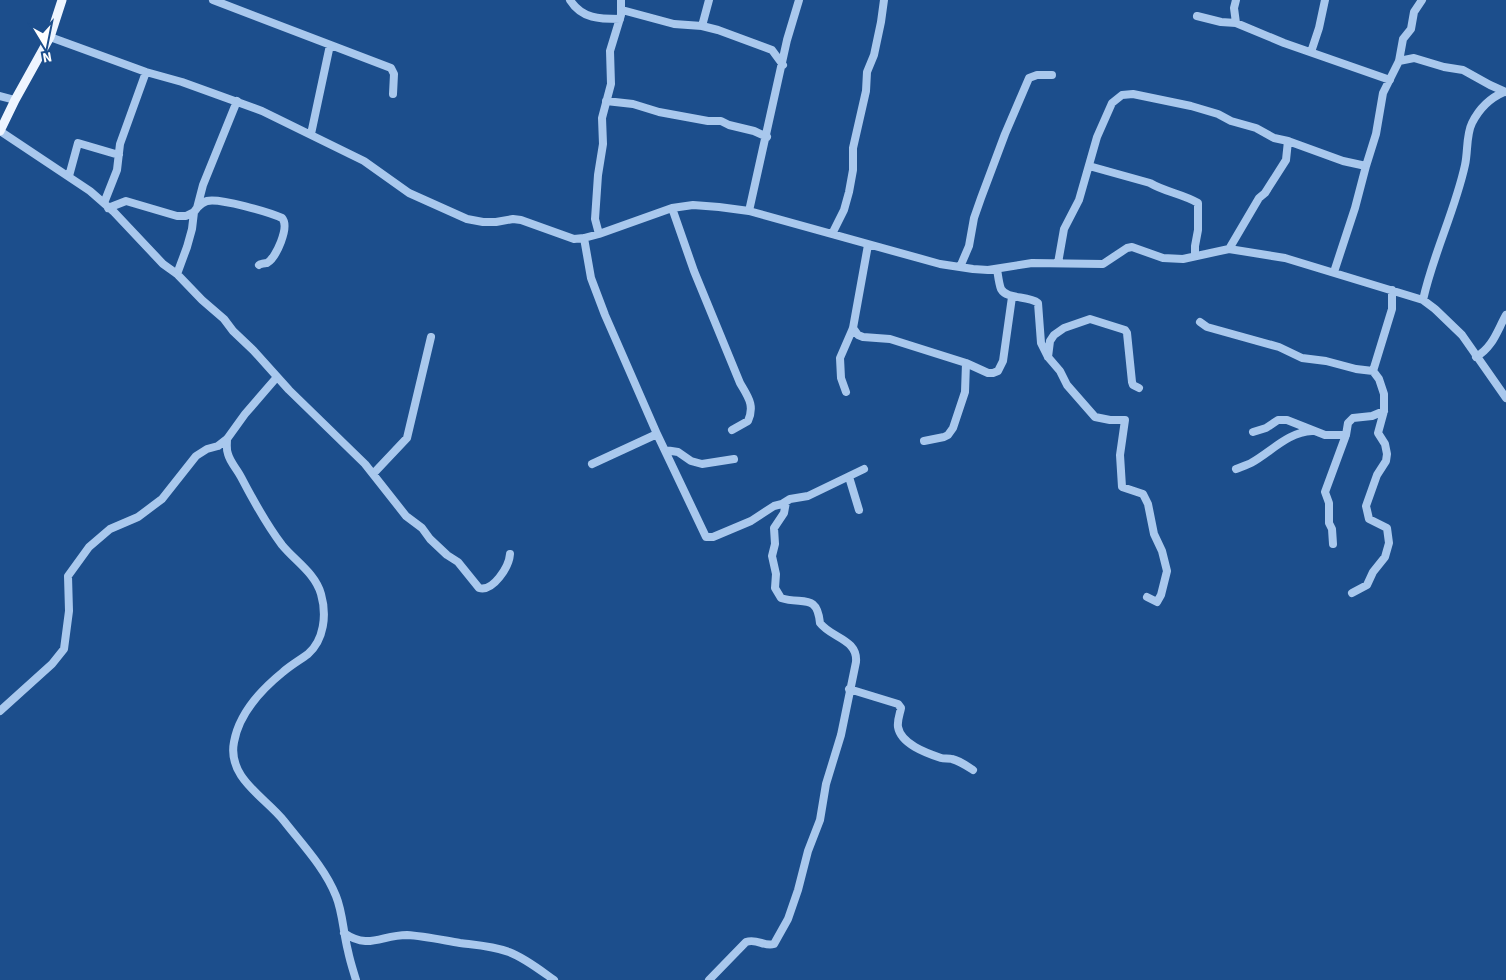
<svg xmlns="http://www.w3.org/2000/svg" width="1506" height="980" font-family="'Source Sans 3',sans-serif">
  <rect width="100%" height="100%" fill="#1c4e8c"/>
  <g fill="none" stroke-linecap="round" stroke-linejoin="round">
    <path stroke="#a9c8ed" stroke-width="8" d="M 213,0 L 391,68 L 394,74 L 393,94
      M 570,0 C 582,19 600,19 620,19
      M 622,10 L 674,24 L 702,26 L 718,30 L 772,50 L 783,65
      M 1197,16 L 1221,22 L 1236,23 L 1284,43 L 1390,80
      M 1236,23 L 1234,8 L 1236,0
      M 702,26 L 709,0
      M 50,37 L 146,72 L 182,82 L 262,111 L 364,161 L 409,193 L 467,219 L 483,222 L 496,222 L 513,219 L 521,220 L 574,239 L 584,238 L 599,234 L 672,208 L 693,205 L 719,207 L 749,211 L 940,264 L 973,269 L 988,270 L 1032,263 L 1103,264 L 1127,248 L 1132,247 L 1163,258 L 1183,259 L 1229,249 L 1285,258 L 1423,300 L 1435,309 L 1462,335 L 1506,398
      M 1311,52 L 1319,28 L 1325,0
      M 1399,61 L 1414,58 L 1444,67 L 1463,70 L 1490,85 L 1506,92
      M 0,96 L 15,100
      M 606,101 L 633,104 L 659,112 L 708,121 L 721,121 L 729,125 L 754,131 L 767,137
      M 0,131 L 90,191 L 114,212 L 163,264 L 177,274 L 202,300 L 224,319 L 233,331 L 253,350 L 289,390 L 365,464 L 406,516 L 422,528 L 430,539 L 447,555 L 458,562 L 479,588 C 493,592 509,567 510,554
      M 311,134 L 330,45
      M 1089,166 L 1150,183 C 1165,192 1183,194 1198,203 L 1198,230 L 1195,246 L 1195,256
      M 69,176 L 78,143 L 119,155
      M 104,203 L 117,170 L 120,144 L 146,72
      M 108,208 L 126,201 L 177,216 L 186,216 L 194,212
      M 197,208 C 200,205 203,202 207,201 C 220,198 269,212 282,218 C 290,227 276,258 267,263 C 265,263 260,264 259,265
      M 672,208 L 694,271 L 740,383 C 748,397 755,405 748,421 L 732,430
      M 749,211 L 787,40 L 799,0
      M 599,234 L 595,219 L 598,175 L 603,144 L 602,118 L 611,84 L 610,51 L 621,15 L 621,0
      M 832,234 L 844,210 L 849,192 L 853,170 L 853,148 L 866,91 L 867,72 L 874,55 L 881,22 L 884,0
      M 584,238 L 591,278 L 605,315 L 657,434 L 706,537 L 713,537 L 751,521 L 774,506 L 782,504 L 790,499 L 808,496 L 864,469
      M 1229,249 L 1259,198 L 1265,193 L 1286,160 L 1288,141
      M 1058,263 L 1064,229 L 1079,200 L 1097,137 L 1112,103 L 1122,95 L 1133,94 L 1191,106 L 1218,114 L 1231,121 L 1256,128 L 1274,138 L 1288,141 L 1343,161 L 1366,166
      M 960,267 L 969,246 L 974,218 L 981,198 L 1005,134 L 1029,78 L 1037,75 L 1052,75
      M 997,269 C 998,275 999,284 1001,289 C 1007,300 1028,295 1038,303 L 1041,343 L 1048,357 L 1060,371 L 1067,385 L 1095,417 L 1110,420 L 1125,420 L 1120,455 L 1122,487 L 1143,494 L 1148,504 L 1154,534 L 1162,551 L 1167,571 L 1161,595 L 1157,602 L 1147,597
      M 1334,272 L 1355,208 L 1366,166 L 1376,134 L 1383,93 L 1399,61 L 1403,39 L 1411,29 L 1414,12 L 1422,0
      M 177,274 L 187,247 L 192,229 L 194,212 L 197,208 L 203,185 L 237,101
      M 1423,300 C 1433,254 1455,211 1465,165 C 1468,152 1466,135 1472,123 C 1479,109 1490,98 1504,92
      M 1200,322 L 1207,327 L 1279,347 L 1302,358 L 1326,361 L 1356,369 L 1373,371 L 1379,379 L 1384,394 L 1384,411 L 1378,433 L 1385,444 L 1387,454 L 1386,461 L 1377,475 L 1366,506 L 1369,519 L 1387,528 L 1389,543 L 1385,557 L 1373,572 L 1367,585 L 1352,593
      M 853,328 L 858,335 L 863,337 L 890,339 L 966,363 L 988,373 L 993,373 L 998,371 L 1003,361 L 1012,297
      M 1048,357 L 1050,341 L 1054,335 L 1064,328 L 1090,319 L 1125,330 L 1127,333 L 1132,382 L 1133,385 L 1139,388
      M 1476,357 C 1493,347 1497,331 1506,315
      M 1373,371 L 1392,309 L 1392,290
      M 846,392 L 841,378 L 840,358 L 853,328 L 868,245
      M 1253,432 L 1266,428 L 1278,420 L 1287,420 L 1325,435 L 1346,435
      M 227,439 C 227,444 226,449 228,454 C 230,462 237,469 241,477 C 253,500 266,524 282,545 C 295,561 315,573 321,594 C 327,615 324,640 308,654 C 300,660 291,665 283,672 C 262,689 239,714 234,742 C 227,778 265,797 284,821 C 302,844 325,868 336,896 C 343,913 343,932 348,951 C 350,961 353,970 356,980
      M 924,441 L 944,437 L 948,435 L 953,428 L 965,392 L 966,363
      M 665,450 L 678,452 L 691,461 L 702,464 L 734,459
      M 592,464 L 657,434
      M 1236,469 C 1241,467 1247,465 1251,463 C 1271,452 1288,432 1312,431
      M 373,474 L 407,438 L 431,337
      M 849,477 L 859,510
      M 1333,544 L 1332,529 L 1329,523 L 1329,503 L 1325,492 L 1346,435 L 1348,423 L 1353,418 L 1372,416 L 1384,411
      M 849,689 L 898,704 L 901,708 C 900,714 897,720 898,727 C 901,744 926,753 941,758 C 944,759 949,758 952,759 C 960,761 967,766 973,770
      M 0,711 L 52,664 L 64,649 L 69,611 L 68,576 L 89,547 L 110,529 L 138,517 L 162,499 L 196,456 L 207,449 L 218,446 L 227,439 L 245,414 L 277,377
      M 344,933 C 369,950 381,935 407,935 C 424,936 442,940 460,943 C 476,945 493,946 509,952 C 525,958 540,970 554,980
      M 709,980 L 746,942 C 757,938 764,947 774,944 L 788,919 L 798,890 L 808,851 L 820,820 L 826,784 L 841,735 L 856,662 C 858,639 831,638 820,623 C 817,593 803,605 781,598 L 775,588 L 776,574 L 772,556 L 775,544 L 774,528 L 784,513 L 786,502"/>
    <path stroke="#eef5ff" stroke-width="9" d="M 0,131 L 15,100 L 50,37 L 62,0"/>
  </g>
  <g transform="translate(45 45) rotate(170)" stroke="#1c4e8c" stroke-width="4" paint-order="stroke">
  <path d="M0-4L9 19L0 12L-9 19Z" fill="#ffffff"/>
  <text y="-8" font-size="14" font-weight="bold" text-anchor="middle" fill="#ffffff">N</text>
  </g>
</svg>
